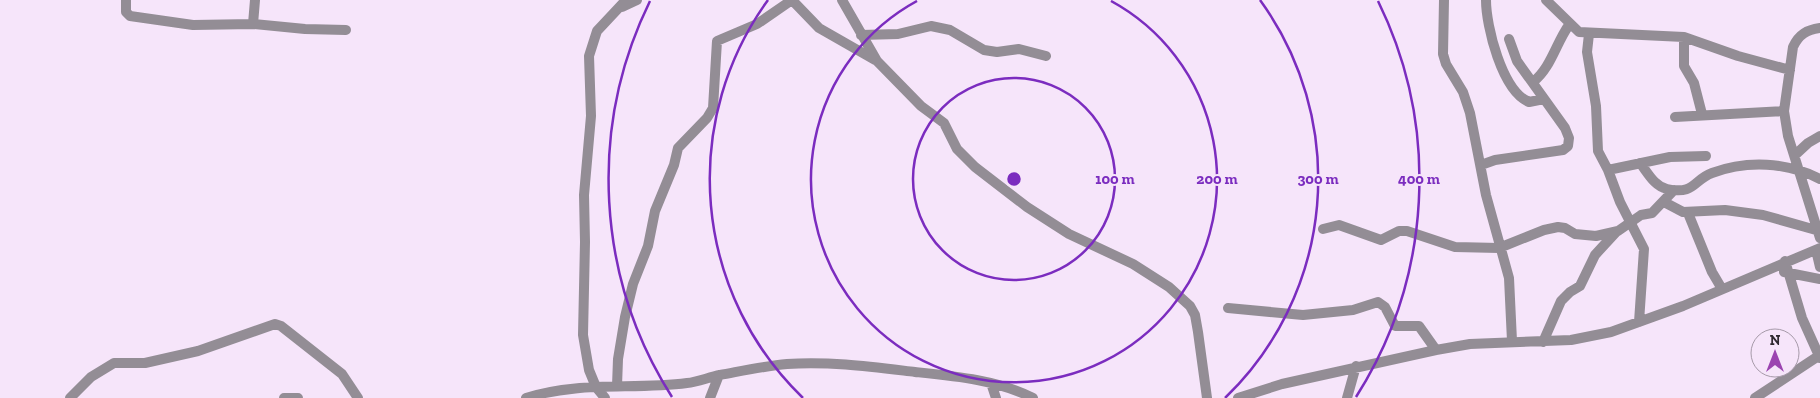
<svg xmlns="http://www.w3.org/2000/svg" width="1820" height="398" font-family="'Zilla Slab',serif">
  <rect width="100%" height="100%" fill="#f6e5fa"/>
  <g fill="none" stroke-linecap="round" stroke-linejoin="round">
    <path stroke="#938d95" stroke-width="10" d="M 126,0 L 126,12 L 130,16 L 193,25 L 253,24 L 255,0
      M 792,0 L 819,28 L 875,60
      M 842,0 L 877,61 L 921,106 L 944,123 L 957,149 L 975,167 L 1027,207 L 1069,234 L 1133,264 L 1169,287 L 1190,306 L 1195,315 L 1198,332 L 1207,398
      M 1444,0 L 1443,54 L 1446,64 L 1463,92 L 1470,113 L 1486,195 L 1509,278 L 1512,341
      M 1486,0 C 1486,26 1502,91 1529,102 L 1544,99
      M 1546,0 L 1579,32 L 1684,37 L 1738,56 L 1790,70
      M 622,7 L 637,0
      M 253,24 L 305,29 L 346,30
      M 1820,28 C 1807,30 1799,34 1793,47 L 1784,111 L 1788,136 L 1820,238
      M 1589,34 L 1587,52 L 1596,106 L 1598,151 L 1608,170 L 1620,202 L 1644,249 L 1639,322
      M 861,35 L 898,34 L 931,26 L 950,30 L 984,50 L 997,52 L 1019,49 L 1046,56
      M 1684,37 L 1684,66 L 1694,83 L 1702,114
      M 1533,82 C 1551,68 1556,43 1569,25
      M 1675,117 L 1784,111
      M 1795,155 L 1808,143 L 1820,136
      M 1640,163 C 1648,173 1654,186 1667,189 C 1695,195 1693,180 1712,173 C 1747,160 1787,162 1820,179
      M 1481,165 L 1495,160 L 1563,150 L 1568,146 L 1569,138 L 1565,128 L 1517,61 L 1509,39
      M 1608,170 L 1670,157 L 1706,156
      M 1664,202 L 1683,212 L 1725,210 L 1763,215 L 1816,230
      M 1688,213 L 1712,272 L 1722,289
      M 1323,229 L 1339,225 L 1381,240 L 1399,231 L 1407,231 L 1455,247 L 1499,248 L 1544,230 L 1558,227 L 1565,228 L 1575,234 L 1596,236 L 1618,231 L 1641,215 L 1652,213 L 1674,190
      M 1816,250 L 1820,267
      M 1785,261 L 1802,318 L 1820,358
      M 1784,272 L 1820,279
      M 1228,308 L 1303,315 L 1353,310 L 1378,302 L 1385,307 L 1395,326 L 1419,326 L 1436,350
      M 1543,342 L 1561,301 L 1570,292 L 1580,286 L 1595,255 L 1617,231
      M 991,383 L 996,398
      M 617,386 L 618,359 L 625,317 L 633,284 L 648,246 L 655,211 L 674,165 L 678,148 L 707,118 L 713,108 L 717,41 L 757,24 L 792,0
      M 70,398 L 91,377 L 114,363 L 145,363 L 198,351 L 275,324 L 281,326 L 342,374 L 358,398
      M 284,398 L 298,398
      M 526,398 C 579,381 632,390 687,383 C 698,382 709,377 720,375 C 742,371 765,366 787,364 C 830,361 873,367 915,372 C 954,376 998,380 1033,398
      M 605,398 L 596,387 L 589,370 L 583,335 L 585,242 L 584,195 L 591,116 L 589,56 L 597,31 L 626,0
      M 710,398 L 719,375
      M 1238,398 L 1282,384 L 1436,350 L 1470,344 L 1571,340 L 1611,332 L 1683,306 L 1820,248
      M 1347,398 L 1356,366
      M 1755,398 L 1820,355"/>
  </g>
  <g fill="none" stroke="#7b2cbf" stroke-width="2.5">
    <circle cx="1014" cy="179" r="101"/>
    <path d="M1111 1A203 203 0 1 1 917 1"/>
    <path d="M803 398A304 304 0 0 1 768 0M1260 0A304 304 0 0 1 1225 398"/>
    <path d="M672 397A405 405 0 0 1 650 1M1378 1A405 405 0 0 1 1356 397"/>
  </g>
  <circle cx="1014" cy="179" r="8" fill="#7b2cbf" stroke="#f6e5fa" stroke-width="2.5"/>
  <g font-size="15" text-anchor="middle" font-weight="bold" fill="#7b2cbf" stroke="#f6e5fa" stroke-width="4" stroke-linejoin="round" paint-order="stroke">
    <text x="1115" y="184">100 m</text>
    <text x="1217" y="184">200 m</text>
    <text x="1318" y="184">300 m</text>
    <text x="1419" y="184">400 m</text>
  </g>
  <g transform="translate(1775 353)"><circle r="24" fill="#f6e5fa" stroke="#a69aa9"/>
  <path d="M0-4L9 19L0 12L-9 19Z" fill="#9b44b0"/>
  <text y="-8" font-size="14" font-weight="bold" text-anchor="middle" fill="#2f2930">N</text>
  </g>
</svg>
